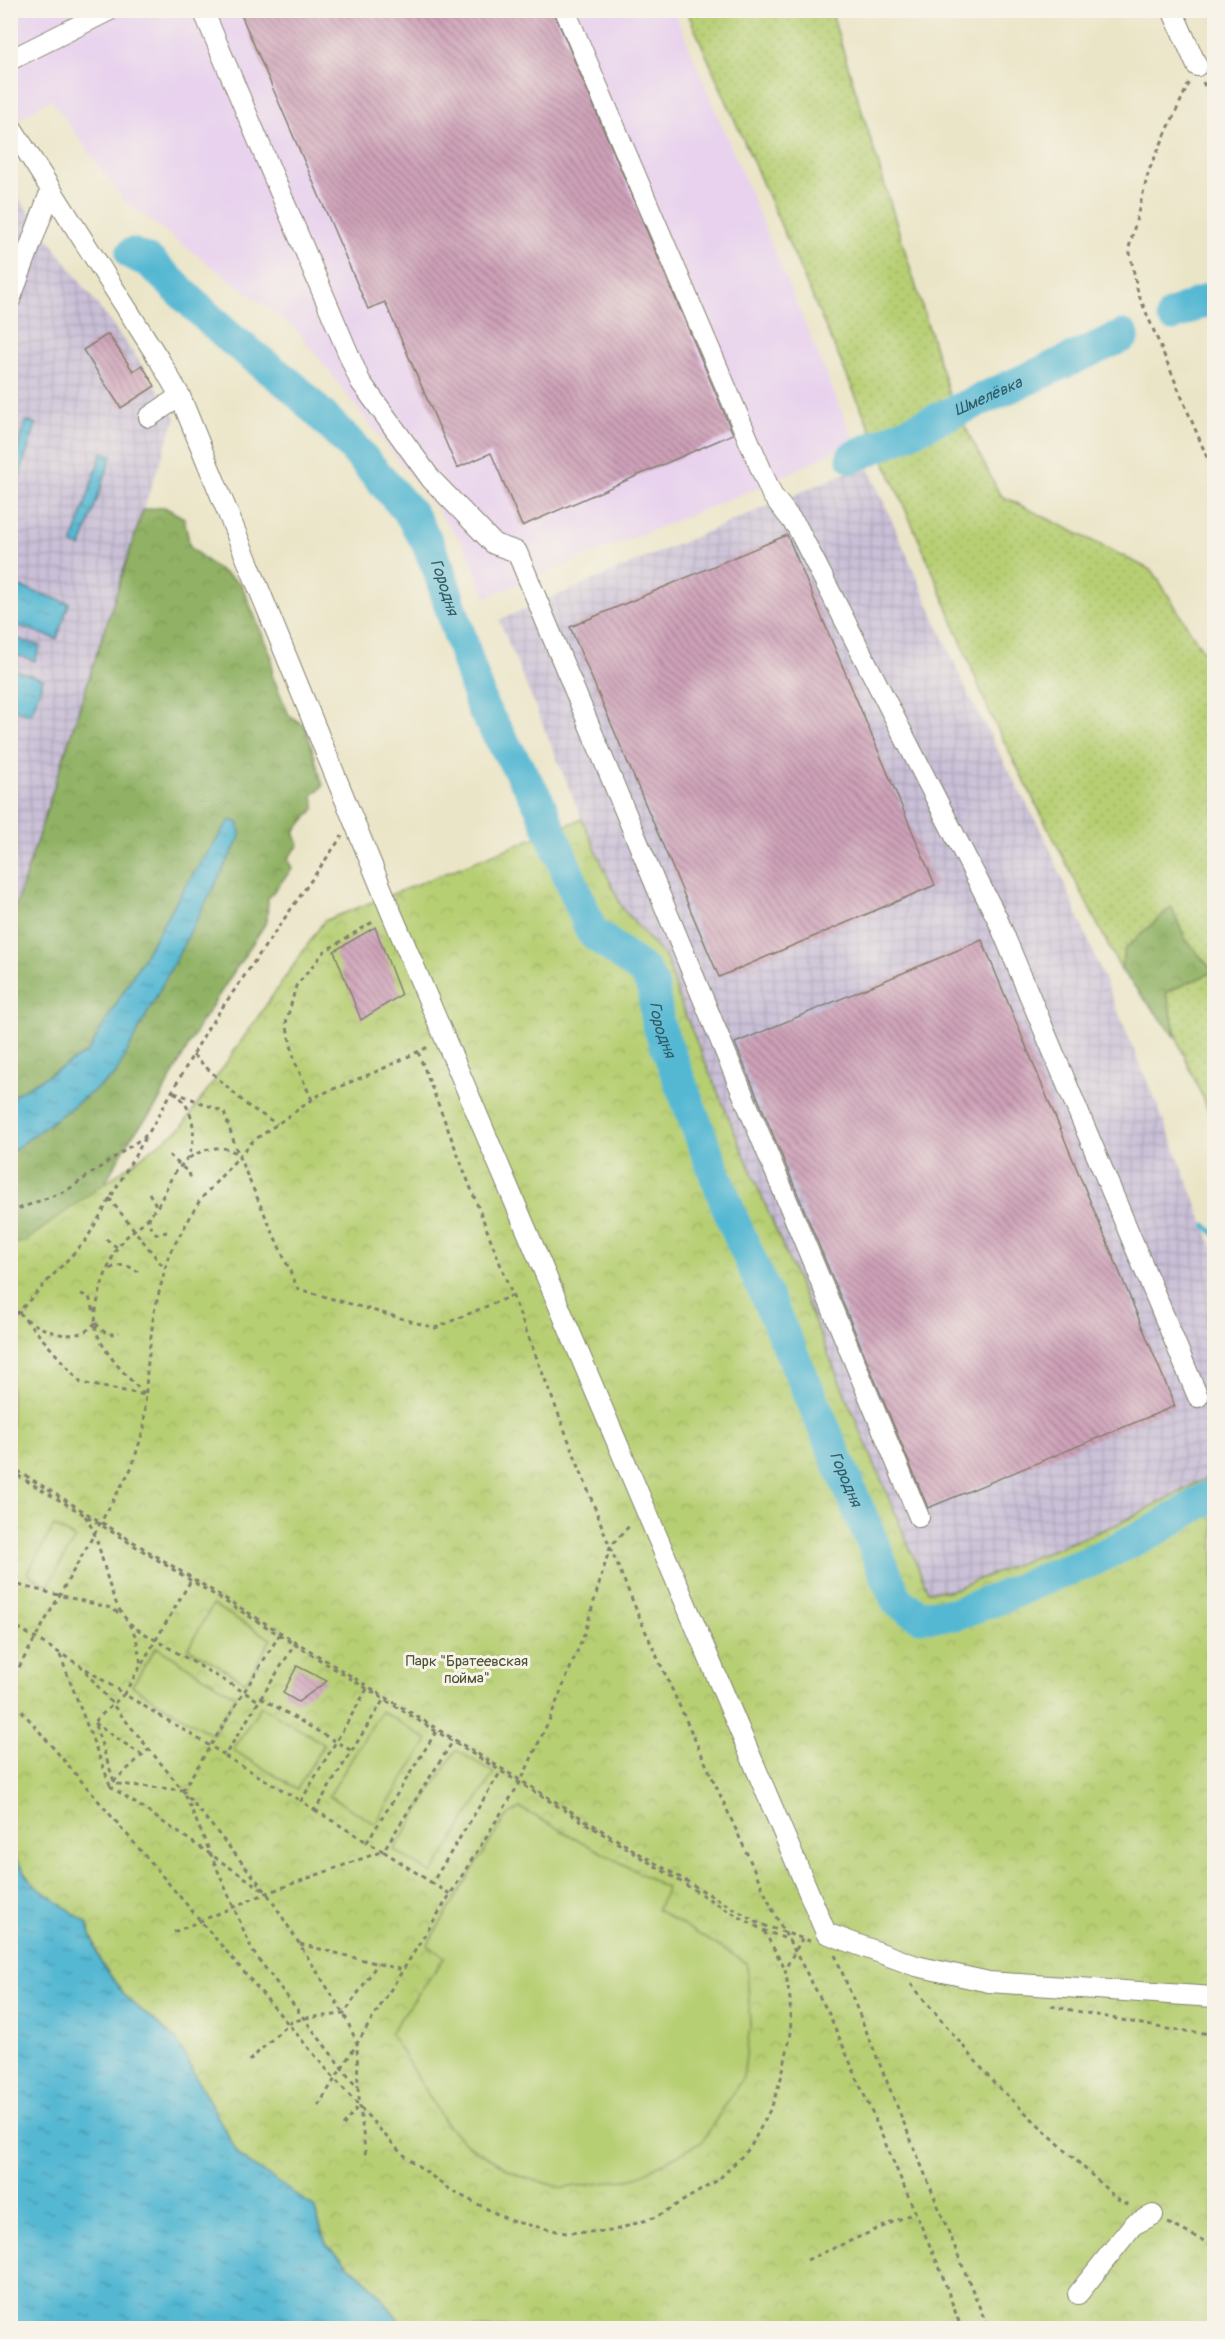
<svg xmlns="http://www.w3.org/2000/svg" width="1225" height="2339" font-family="Pangolin,sans-serif">
  <defs>
    <pattern id="industrial-grid" width="8" height="8" patternUnits="userSpaceOnUse" patternTransform="scale(1.5)"><rect width="8" height="8" fill="#c9bfd7"/><path d="M0 4h8M4 0v8" fill="none" stroke="#aca4b8"/></pattern>
    <pattern id="grass-dots" width="8" height="8" patternUnits="userSpaceOnUse" patternTransform="scale(1.5)"><rect width="8" height="8" fill="#b7cf73"/><path d="M2 2h.1M6 6h.1" fill="none" stroke="#9db163" stroke-width="1.8" stroke-linecap="round"/></pattern>
    <pattern id="forest-crowns" width="20" height="18" patternUnits="userSpaceOnUse" patternTransform="scale(1.5)"><rect width="20" height="18" fill="#91b265"/><path d="M2 6a3 3 0 1 1 6 0M12 15a3 3 0 1 1 6 0" fill="none" stroke="#7c9857"/></pattern>
    <pattern id="park-crowns" width="20" height="18" patternUnits="userSpaceOnUse" patternTransform="scale(1.5)"><rect width="20" height="18" fill="#b7cf73"/><path d="M2 6a3 3 0 1 1 6 0M12 15a3 3 0 1 1 6 0" fill="none" stroke="#9db163"/></pattern>
    <pattern id="water-ripples" width="26" height="14" patternUnits="userSpaceOnUse" patternTransform="scale(1.5)"><rect width="26" height="14" fill="#54b8d3"/><path d="M2 4q2-2 4 0t4 0M15 11q2-2 4 0t4 0" fill="none" stroke="#4595aa"/></pattern>
    <pattern id="building-back-hatch" width="6" height="6" patternUnits="userSpaceOnUse" patternTransform="scale(1.5)"><rect width="6" height="6" fill="#cea1b8"/><path d="M-1 5l2 2M0 0l6 6M5-1l2 2" fill="none" stroke="#a68295"/></pattern>
  </defs>
  <rect width="100%" height="100%" fill="#f7f3e8"/>
  <filter id="ink" filterUnits="userSpaceOnUse"><feTurbulence type="fractalNoise" baseFrequency=".0167" numOctaves="2"/><feDisplacementMap in="SourceGraphic" scale="12" xChannelSelector="R" yChannelSelector="G"/><feConvolveMatrix kernelMatrix="1 2 1 2 8 2 1 2 1" color-interpolation-filters="sRGB"/></filter>
  <filter id="wash" filterUnits="userSpaceOnUse"><feTurbulence type="fractalNoise" baseFrequency=".008" numOctaves="4" result="noise"/><feDisplacementMap in="SourceGraphic" scale="24" xChannelSelector="R" yChannelSelector="G"/><feGaussianBlur stdDeviation="1.35" result="paint"/><feColorMatrix in="noise" values="0 0 0 0 0 0 0 0 0 0 0 0 0 0 0 0 0 1.4 0 .05"/><feComposite in="paint" operator="in"/></filter>
  <g filter="url(#wash)">
    <rect width="100%" height="100%" fill="#ebe5c8"/>
    <path fill="#e8d2ee" d="M 10,11 L 674,11 L 854,441 L 772,482 L 486,597 L 465,546 L 296,329 L 124,201 L 51,99 L 20,118 L 11,103 Z"/>
    <path fill="url(#industrial-grid)" d="M 11,188 L 142,365 L 176,417 L 143,510 L 11,921 Z
      M 867,464 L 969,696 L 1047,842 L 1175,1148 L 1214,1251 L 1214,1474 L 1120,1523 L 949,1591 L 928,1591 L 679,1000 L 667,960 L 622,909 L 582,819 L 499,620 Z"/>
    <path fill="url(#grass-dots)" stroke="#6a7648" stroke-width="1.5" d="M 687,11 L 831,11 L 950,397 L 1000,495 L 1153,571 L 1214,669 L 1214,1124 L 1177,1039 L 1166,992 L 1213,971 L 1186,940 L 1171,907 L 1124,950 L 1121,970 L 990,714 L 933,572 Z"/>
    <path fill="url(#forest-crowns)" stroke="#566740" stroke-width="1.5" d="M 164,507 L 184,518 L 190,547 L 213,566 L 241,584 L 272,658 L 272,675 L 289,715 L 306,727 L 323,786 L 313,795 L 315,808 L 294,832 L 299,845 L 288,858 L 292,869 L 268,898 L 267,921 L 200,1024 L 155,1108 L 131,1137 L 96,1198 L 11,1251 L 11,1152 L 115,1075 L 186,885 L 88,1052 L 11,1097 L 11,921 L 143,510 Z
      M 1171,907 L 1186,940 L 1214,972 L 1166,992 L 1177,1039 L 1121,970 L 1124,950 Z"/>
    <path fill="url(#park-crowns)" stroke="#6a7648" stroke-width="1.5" d="M 582,819 L 622,908 L 667,960 L 679,1000 L 928,1591 L 949,1591 L 1120,1523 L 1214,1474 L 1214,2328 L 405,2328 L 375,2289 L 326,2244 L 314,2207 L 239,2156 L 176,2040 L 124,1995 L 100,1961 L 87,1923 L 34,1885 L 11,1853 L 11,1244 L 24,1242 L 182,1127 L 324,921 Z"/>
    <path fill="#b7cf73" stroke="#6a7648" stroke-width="1.5" d="M 54,1526 L 75,1538 L 48,1586 L 27,1573 Z
      M 213,1605 L 271,1639 L 246,1682 L 188,1648 Z
      M 156,1647 L 236,1696 L 212,1735 L 132,1686 Z
      M 261,1706 L 324,1744 L 297,1789 L 233,1750 Z
      M 381,1711 L 428,1740 L 375,1824 L 329,1796 Z
      M 456,1750 L 494,1773 L 432,1874 L 394,1850 Z
      M 520,1808 L 667,1888 L 657,1910 L 747,1963 L 750,2027 L 743,2077 L 702,2142 L 633,2179 L 563,2188 L 519,2176 L 484,2155 L 462,2141 L 444,2121 L 390,2033 L 445,1957 L 427,1945 L 504,1819 Z"/>
    <path fill="url(#water-ripples)" stroke="#386a78" stroke-width="1.5" d="M 26,421 L 36,424 L 11,502 L 11,469 Z
      M 102,452 L 112,455 L 81,547 L 72,544 Z
      M 11,584 L 69,603 L 57,639 L 11,623 Z
      M 11,637 L 40,646 L 35,661 L 11,653 Z
      M 11,669 L 43,679 L 31,715 L 11,708 Z
      M 230,820 L 239,823 L 240,837 L 115,1075 L 11,1152 L 11,1097 L 88,1052 L 186,885 Z
      M 11,1853 L 34,1885 L 87,1923 L 100,1961 L 124,1995 L 176,2040 L 239,2156 L 314,2207 L 326,2244 L 375,2289 L 405,2328 L 11,2328 Z"/>
    <g fill="none" stroke-linecap="round" stroke-linejoin="round">
      <path stroke="#54b8d3" stroke-width="5" d="M 1206,1226 L 1214,1233"/>
      <g stroke="#54b8d3" stroke-width="33">
        <path id="s1" d="M 132,254 L 150,262 L 225,334 L 293,387 L 351,445 L 410,513 L 426,540 L 439,570 L 482,707 L 539,803 L 592,932 L 645,972 L 653,987 L 658,1024 L 733,1221 L 804,1381 L 897,1601 L 920,1616 L 955,1614 L 1000,1598 L 1043,1579 L 1087,1563 L 1157,1529 L 1214,1494"/>
        <path d="M 1173,315 L 1214,297"/>
        <path id="s2" d="M 853,457 L 1123,336"/>
      </g>
    </g>
    <g id="blocks">
      <path fill="url(#building-back-hatch)" d="M 239,10 L 553,10 L 733,434 L 522,526 L 491,453 L 457,468 L 385,302 L 368,309 Z
        M 108,334 L 133,371 L 142,365 L 155,386 L 121,408 L 83,350 Z
        M 787,535 L 935,885 L 719,977 L 570,627 Z
        M 375,927 L 401,995 L 361,1020 L 334,951 Z
        M 982,940 L 1175,1406 L 928,1508 L 735,1043 Z
        M 297,1666 L 327,1681 L 298,1702 L 283,1693 Z"/>
    </g>
  </g>
  <g filter="url(#ink)">
    <use href="#blocks" fill-opacity="0" stroke="#848072" stroke-width="1.5"/>
    <g fill="none" stroke-linecap="round" stroke-linejoin="round">
      <g stroke="#848072" stroke-width="22">
        <path id="minor" d="M 203,10 L 360,381 L 431,479 L 494,544 L 517,552 L 919,1517
          M 565,10 L 772,495 L 797,527 L 997,918 L 1198,1397
          M 1172,10 L 1197,66
          M 10,60 L 110,10
          M 10,125 L 160,361 L 180,396 L 391,912 L 826,1933 L 916,1966 L 989,1982 L 1214,1997
          M 10,300 L 51,190
          M 149,417 L 180,396
          M 1078,2294 L 1133,2225 L 1153,2215"/>
      </g>
      <path stroke="#848072" stroke-width="3" stroke-dasharray="4.5 4.5" stroke-linecap="butt" d="M 1203,82 L 1214,107
        M 1189,83 L 1149,170 L 1129,248 L 1138,293 L 1214,474
        M 418,1052 L 610,1547 L 644,1628 L 774,1913 L 829,2014 L 940,2269 L 961,2328
        M 193,1055 L 248,1106 L 277,1124
        M 312,1100 L 295,1062 L 286,1023 L 296,986 L 325,951 L 376,920
        M 169,1155 L 189,1173 L 191,1179
        M 189,1158 C 203,1149 223,1142 238,1155
        M 149,1193 L 155,1203 L 153,1210
        M 109,1198 L 165,1269
        M 10,1212 L 66,1191 L 148,1134 L 208,1028 L 342,836
        M 150,1216 C 147,1223 151,1229 157,1234 L 167,1232
        M 106,1239 L 118,1248
        M 110,1269 C 120,1263 129,1265 138,1272
        M 81,1294 L 89,1297 L 95,1314
        M 19,1312 L 81,1383 L 146,1395 C 130,1380 101,1351 96,1329 C 92,1308 106,1269 116,1250 C 125,1234 144,1225 154,1211 C 163,1200 166,1186 174,1174 C 178,1168 185,1163 188,1156 C 199,1136 193,1103 172,1091 L 224,1112 L 239,1157 L 298,1289 L 435,1328 L 513,1295
        M 26,1319 C 45,1332 77,1345 95,1323
        M 10,1321 L 86,1240 L 147,1135
        M 96,1323 C 102,1332 109,1337 119,1332
        M 10,1466 L 645,1857 L 760,1924 L 810,1941
        M 10,1471 L 83,1514 L 725,1909 L 763,1930 L 789,1940
        M 10,1477 L 18,1477
        M 85,1516 C 108,1549 103,1606 137,1629 L 259,1701
        M 190,1582 L 124,1694 L 225,1755 L 295,1644
        M 10,1583 L 111,1608 L 120,1614
        M 10,1623 L 81,1666 L 267,1893 L 344,2014 L 357,2043 L 358,2087
        M 129,1624 L 136,1637 L 141,1665
        M 280,1634 L 183,1790 L 253,1952 L 358,2089 L 366,2159
        M 60,1655 L 110,1785 L 149,1749
        M 86,1669 L 124,1694 L 94,1722 L 114,1781 L 118,1784 L 183,1790
        M 10,1683 L 132,1467 L 144,1428 L 147,1370 L 154,1312 L 169,1254 L 200,1200 L 253,1141 L 319,1095 L 380,1070 L 430,1046
        M 367,1689 L 301,1801 L 315,1810 L 384,1699
        M 10,1697 L 335,2079 L 400,2152 L 450,2190 L 511,2221 L 566,2233 L 612,2231 L 656,2217 L 718,2180 L 750,2148 L 772,2106 L 782,2075 L 791,2033 L 790,1999 L 785,1969 L 802,1939
        M 261,1698 L 352,1751
        M 94,1723 L 142,1755
        M 436,1732 L 367,1842 L 383,1851 L 453,1741
        M 225,1756 L 301,1801
        M 110,1786 L 263,1890
        M 315,1810 L 367,1842
        M 450,1894 L 432,1883 L 501,1771
        M 764,1931 L 785,1969
        M 174,1932 L 267,1893 L 383,1851 L 432,1883
        M 300,1944 L 403,1970
        M 835,1955 L 988,2328
        M 911,1984 L 994,2083 L 1116,2198 L 1132,2206
        M 1051,2006 L 1167,2029 L 1214,2034
        M 249,2061 L 289,2023 L 305,2018 L 344,2014 L 378,1963
        M 318,2106 L 521,1781 L 550,1718 L 585,1632 L 610,1547 L 631,1524
        M 343,2126 L 359,2105
        M 1168,2223 L 1214,2246
        M 807,2260 L 916,2212"/>
      <use href="#minor" stroke="#fff" stroke-width="20"/>
    </g>
  </g>
  <g text-anchor="middle" dominant-baseline="central" stroke-width="6" stroke-linejoin="round" paint-order="stroke">
    <g font-size="15" fill="#4a5236" stroke="#f7f3e8">
      <text x="467" y="1661">Парк "Братеевская<tspan x="467" dy="17">пойма"</tspan></text>
    </g>
    <g font-size="16" font-style="italic" fill="#325a65" stroke="#f7f3e8">
      <text stroke="none"><textPath href="#s2" startOffset="148">Шмелёвка</textPath></text>
      <text stroke="none"><textPath href="#s1" startOffset="464">Городня</textPath></text>
      <text stroke="none"><textPath href="#s1" startOffset="968">Городня</textPath></text>
      <text stroke="none"><textPath href="#s1" startOffset="1454">Городня</textPath></text>
    </g>
  </g>
  <rect width="1225" height="2339" fill="none" stroke="#f7f3e8" stroke-width="36"/>
</svg>
